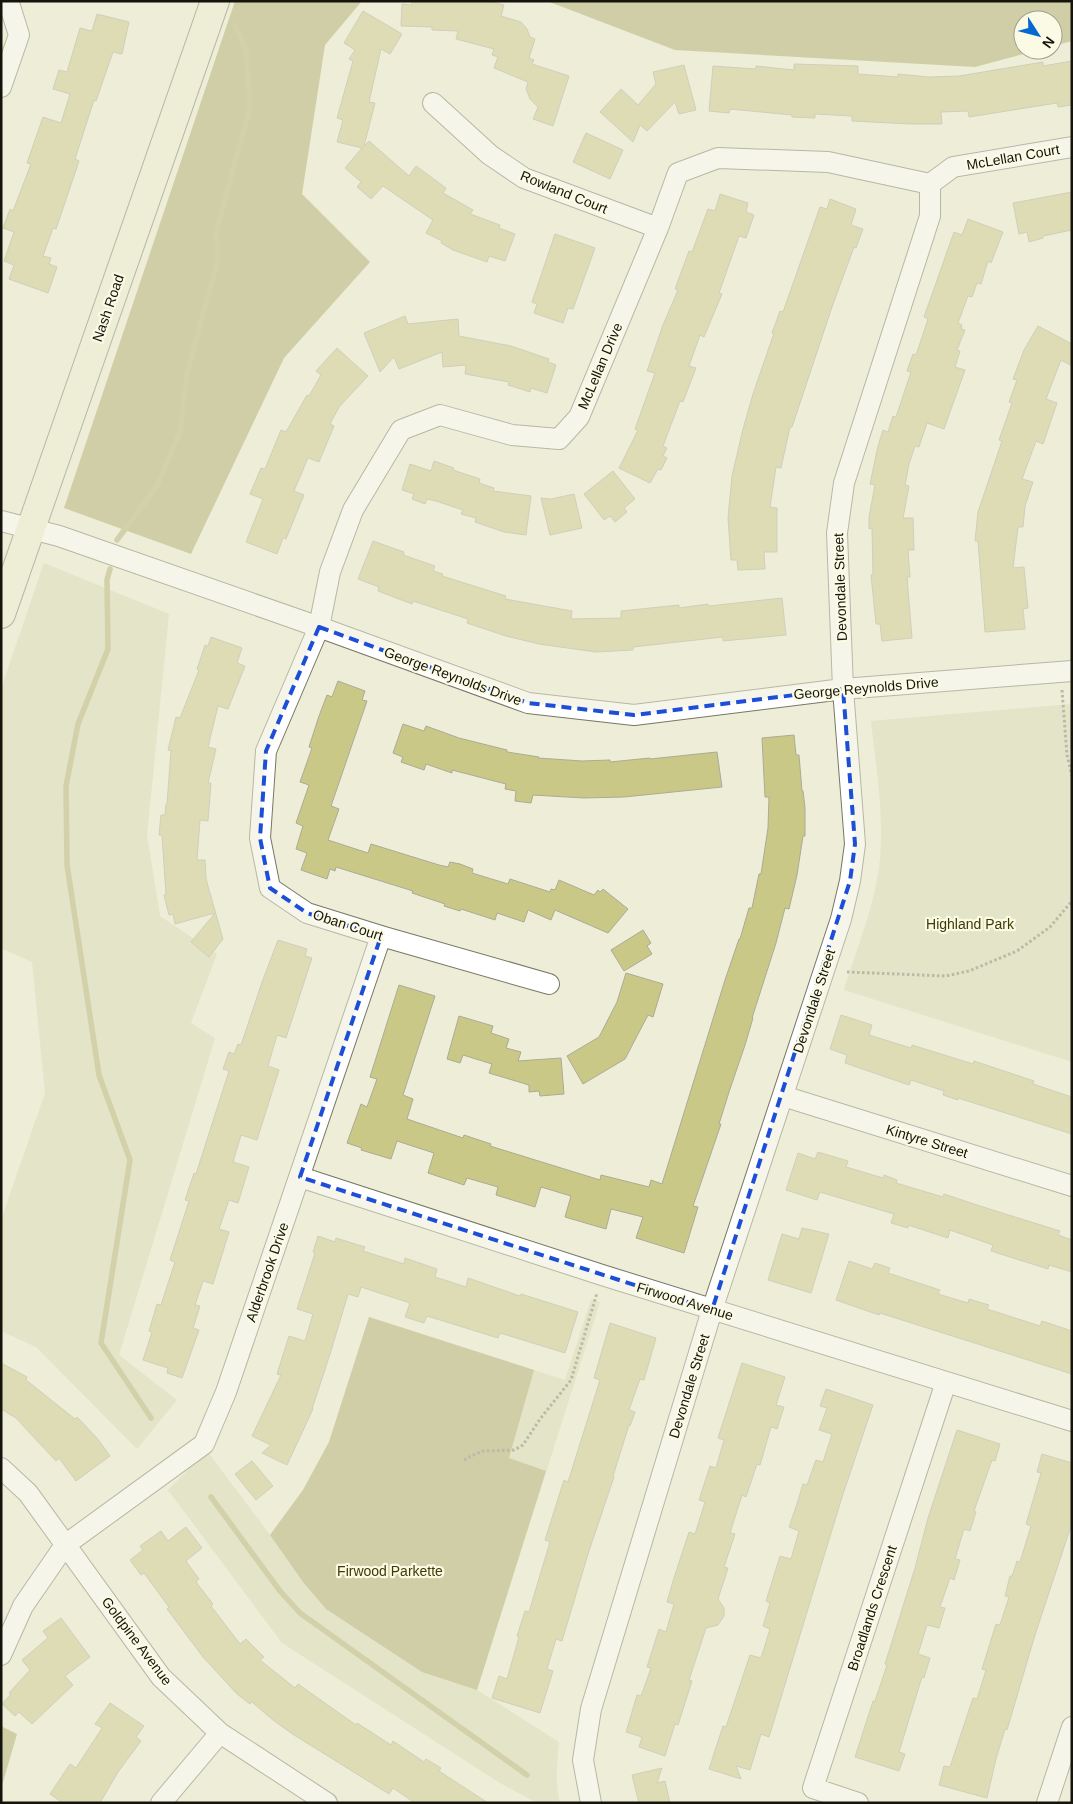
<svg xmlns="http://www.w3.org/2000/svg" width="1073" height="1804" font-family="Arial,sans-serif">
  <rect width="100%" height="100%" fill="#ededd8"/>
  <path fill="#dad9b3" d="M 44,563 L 169,614 L 147,835 L 160,916 L 217,954 L 191,1023 L 215,1038 L 119,1355 L 177,1400 L 137,1449 L 36,1347 L 1,1331 L 1,1220 L 45,1093 L 32,962 L 1,948 L 1,689 Z
    M 1072,704 L 1072,1062 L 844,990 C 857,948 876,903 880,858 C 884,813 876,766 871,721 Z
    M 591,1300 L 600,1302 L 477,1690 L 559,1742 C 557,1762 555,1783 560,1803 L 537,1803 L 500,1783 L 282,1643 L 168,1490 L 207,1451 L 270,1535 L 303,1490 L 329,1442 L 369,1317 L 565,1380 Z"/>
  <path fill="#aca969" d="M 235,1 L 362,1 L 325,45 L 302,194 L 370,262 L 284,358 L 191,554 L 64,508 Z
    M 547,1 L 1072,1 L 1072,41 L 1053,46 L 1053,20 L 1023,20 L 1023,50 L 1038,50 L 975,67 L 675,50 Z
    M 369,1317 L 534,1370 L 509,1458 L 546,1471 L 477,1690 L 422,1672 L 326,1609 L 303,1582 L 270,1535 L 303,1490 L 329,1442 Z
    M 1,1726 L 17,1734 L 1,1789 Z"/>
  <g fill="none" stroke-linecap="round" stroke-linejoin="round">
    <path stroke="#b1af6f" stroke-width="5.5" d="M 117,540 L 157,486 L 180,432 L 187,373 L 218,260 L 216,233 L 250,107 L 246,50 L 235,25
      M 110,569 L 107,580 L 108,649 L 78,724 L 66,786 L 67,865 L 99,1075 L 130,1160 L 101,1343 L 151,1418
      M 211,1497 L 280,1591 L 300,1613 L 527,1775"/>
  </g>
  <path fill="#cac887" stroke="#abab97" d="M 412,1 L 488,1 L 504,5 L 501,16 L 521,22 L 527,29 L 530,37 L 535,39 L 529,58 L 534,60 L 532,64 L 569,76 L 553,126 L 533,119 L 538,107 L 530,99 L 526,89 L 528,82 L 494,68 L 498,57 L 492,55 L 494,49 L 456,39 L 458,31 L 432,30 L 432,27 L 401,26 L 402,4 L 412,5 Z
    M 363,11 L 402,34 L 390,54 L 381,49 L 369,102 L 375,103 L 364,146 L 369,141 L 409,176 L 416,166 L 446,188 L 443,193 L 473,210 L 470,214 L 500,225 L 499,228 L 515,234 L 505,261 L 489,256 L 487,262 L 453,250 L 441,243 L 442,241 L 426,233 L 433,220 L 383,186 L 371,199 L 357,187 L 361,182 L 345,168 L 362,148 L 337,142 L 343,120 L 337,118 L 353,61 L 349,59 L 355,50 L 344,43 Z
    M 97,14 L 129,22 L 122,54 L 113,52 L 96,101 L 94,100 L 75,159 L 79,161 L 74,176 L 56,229 L 53,228 L 43,256 L 51,258 L 49,264 L 57,267 L 48,293 L 9,279 L 14,265 L 4,261 L 14,232 L 3,228 L 10,209 L 13,211 L 31,164 L 27,163 L 43,117 L 61,123 L 70,94 L 53,89 L 59,70 L 67,72 L 80,28 L 92,31 Z
    M 1072,61 L 1072,105 L 1058,107 L 1057,103 L 969,117 L 968,111 L 941,112 L 942,124 L 911,124 L 852,121 L 852,116 L 815,114 L 815,118 L 792,117 L 792,115 L 730,109 L 729,113 L 709,111 L 713,66 L 756,69 L 756,66 L 794,70 L 794,64 L 858,66 L 858,74 L 898,77 L 898,74 L 929,77 L 959,76 L 1043,62 L 1043,66 Z
    M 684,65 L 696,110 L 679,114 L 675,102 L 647,131 L 640,125 L 633,142 L 600,112 L 621,89 L 638,105 L 656,84 L 653,72 Z
    M 586,133 L 623,150 L 610,179 L 573,162 Z
    M 1072,192 L 1072,230 L 1043,236 L 1043,238 L 1029,242 L 1027,232 L 1019,234 L 1013,203 Z
    M 720,194 L 748,203 L 746,212 L 754,215 L 746,238 L 739,236 L 719,293 L 722,294 L 704,337 L 700,335 L 689,366 L 696,368 L 683,402 L 680,401 L 663,446 L 667,448 L 663,456 L 667,458 L 661,470 L 658,469 L 650,483 L 619,468 L 638,430 L 635,429 L 655,373 L 647,371 L 663,325 L 678,290 L 675,289 L 689,251 L 692,252 L 708,209 L 715,211 Z
    M 830,199 L 856,209 L 851,225 L 863,229 L 856,248 L 854,247 L 832,307 L 792,427 L 790,427 L 781,468 L 776,467 L 770,507 L 777,508 L 777,552 L 764,552 L 765,569 L 738,570 L 737,560 L 731,560 L 728,518 L 732,476 L 743,429 L 753,394 L 774,333 L 772,333 L 780,311 L 783,312 L 820,207 L 827,209 Z
    M 968,219 L 1003,232 L 991,263 L 988,261 L 981,284 L 977,283 L 972,297 L 968,296 L 958,323 L 962,325 L 961,329 L 965,330 L 957,350 L 960,351 L 955,367 L 965,370 L 944,429 L 927,423 L 919,447 L 915,446 L 909,464 L 905,485 L 909,486 L 903,518 L 913,518 L 914,550 L 908,550 L 910,577 L 907,577 L 912,638 L 882,641 L 880,624 L 876,624 L 871,575 L 873,574 L 872,528 L 869,529 L 869,517 L 875,485 L 870,484 L 878,446 L 883,430 L 888,432 L 893,416 L 896,417 L 911,372 L 907,371 L 913,354 L 916,355 L 928,319 L 924,317 L 954,232 L 962,235 Z
    M 555,234 L 595,248 L 573,309 L 568,308 L 563,323 L 534,313 L 537,304 L 532,302 Z
    M 405,316 L 408,324 L 458,319 L 459,336 L 511,346 L 549,359 L 548,362 L 556,365 L 547,393 L 531,388 L 530,392 L 508,385 L 509,382 L 465,374 L 466,365 L 443,367 L 442,352 L 399,369 L 394,357 L 380,372 L 364,333 Z
    M 1038,326 L 1072,344 L 1072,366 L 1061,360 L 1046,399 L 1057,403 L 1043,444 L 1036,441 L 1022,479 L 1033,482 L 1025,506 L 1023,527 L 1018,527 L 1013,568 L 1024,567 L 1028,608 L 1023,609 L 1025,629 L 985,632 L 978,541 L 975,541 L 978,512 L 1002,441 L 999,440 L 1012,403 L 1009,402 L 1017,380 L 1013,379 L 1024,350 Z
    M 337,348 L 368,376 L 339,407 L 330,424 L 334,426 L 319,462 L 308,458 L 294,491 L 304,495 L 286,539 L 283,538 L 277,554 L 246,542 L 263,499 L 250,494 L 261,468 L 265,469 L 281,430 L 286,432 L 307,395 L 309,396 L 321,375 L 316,371 Z
    M 434,461 L 454,468 L 453,470 L 480,479 L 479,483 L 494,488 L 493,491 L 531,496 L 526,535 L 504,532 L 475,522 L 476,518 L 461,514 L 463,510 L 436,501 L 427,499 L 425,504 L 412,499 L 414,494 L 402,490 L 410,464 L 431,471 Z
    M 613,471 L 635,499 L 624,508 L 627,512 L 615,522 L 610,516 L 604,520 L 584,494 Z
    M 574,494 L 582,528 L 550,535 L 541,498 L 551,499 Z
    M 373,541 L 404,552 L 403,555 L 435,566 L 433,571 L 443,574 L 442,576 L 506,596 L 505,599 L 572,611 L 571,619 L 621,618 L 621,611 L 679,605 L 679,608 L 708,604 L 709,606 L 782,598 L 786,635 L 723,641 L 723,637 L 633,647 L 633,650 L 596,652 L 539,644 L 506,636 L 467,623 L 468,619 L 413,601 L 412,604 L 378,591 L 379,587 L 358,579 Z
    M 211,637 L 242,648 L 237,663 L 245,666 L 228,709 L 218,706 L 208,747 L 216,749 L 208,783 L 211,783 L 208,821 L 200,820 L 197,860 L 205,860 L 206,879 L 223,939 L 209,957 L 191,942 L 215,913 L 175,924 L 173,914 L 169,915 L 164,895 L 166,894 L 162,835 L 159,835 L 161,815 L 165,815 L 166,804 L 167,804 L 171,751 L 168,750 L 176,717 L 180,718 L 199,670 L 197,669 L 205,645 L 208,646 Z
    M 338,681 L 365,691 L 362,700 L 367,701 L 331,806 L 339,809 L 328,840 L 368,853 L 371,844 L 439,865 L 448,867 L 450,862 L 460,864 L 473,869 L 472,873 L 508,884 L 510,879 L 550,892 L 551,889 L 555,890 L 559,880 L 594,895 L 598,890 L 600,892 L 603,889 L 628,909 L 608,933 L 555,910 L 551,920 L 528,910 L 524,922 L 497,913 L 495,920 L 461,909 L 460,911 L 444,906 L 445,904 L 412,893 L 413,891 L 336,867 L 335,871 L 330,869 L 327,879 L 301,870 L 307,853 L 296,849 L 303,826 L 296,823 L 309,785 L 300,782 L 312,748 L 309,747 L 319,716 L 327,695 L 332,697 Z
    M 403,724 L 424,731 L 426,726 L 459,738 L 507,750 L 507,752 L 539,757 L 538,758 L 582,761 L 610,760 L 610,762 L 650,758 L 650,759 L 717,752 L 722,787 L 624,797 L 584,798 L 533,795 L 531,803 L 515,801 L 516,791 L 505,789 L 506,784 L 452,770 L 452,773 L 426,764 L 424,770 L 401,762 L 403,757 L 393,753 Z
    M 794,735 L 796,755 L 799,755 L 802,791 L 803,791 L 805,808 L 805,836 L 803,836 L 797,875 L 789,909 L 785,908 L 776,943 L 752,1018 L 753,1018 L 745,1045 L 730,1089 L 719,1124 L 721,1124 L 693,1206 L 698,1207 L 684,1253 L 636,1238 L 643,1217 L 611,1209 L 606,1229 L 565,1217 L 571,1196 L 541,1187 L 535,1207 L 496,1195 L 498,1187 L 467,1178 L 464,1185 L 428,1173 L 434,1153 L 397,1141 L 391,1159 L 361,1150 L 362,1148 L 347,1143 L 361,1104 L 367,1107 L 377,1079 L 370,1077 L 399,985 L 435,996 L 403,1095 L 413,1099 L 407,1119 L 463,1138 L 464,1135 L 491,1144 L 490,1146 L 600,1180 L 601,1175 L 649,1187 L 651,1180 L 662,1184 L 725,980 L 739,939 L 740,939 L 749,908 L 752,908 L 759,874 L 761,874 L 768,828 L 769,797 L 765,797 L 762,738 Z
    M 643,930 L 651,943 L 647,946 L 652,954 L 624,971 L 611,950 Z
    M 278,940 L 307,949 L 305,956 L 312,958 L 286,1038 L 277,1035 L 268,1066 L 279,1070 L 257,1140 L 241,1135 L 233,1162 L 249,1167 L 238,1203 L 229,1200 L 219,1229 L 229,1232 L 213,1284 L 203,1281 L 195,1305 L 200,1306 L 193,1328 L 199,1330 L 182,1378 L 167,1373 L 168,1368 L 143,1360 L 152,1332 L 149,1331 L 157,1304 L 161,1305 L 175,1262 L 170,1260 L 189,1201 L 185,1200 L 194,1173 L 196,1174 L 229,1071 L 223,1069 L 229,1052 L 234,1054 L 238,1044 L 241,1045 L 261,985 Z
    M 626,973 L 663,984 L 653,1017 L 648,1015 L 625,1059 L 583,1084 L 567,1056 L 599,1037 L 617,1002 Z
    M 841,1015 L 872,1025 L 869,1035 L 911,1048 L 912,1045 L 973,1064 L 974,1061 L 1034,1081 L 1033,1084 L 1072,1097 L 1072,1134 L 958,1098 L 958,1100 L 943,1095 L 944,1091 L 911,1080 L 909,1085 L 845,1063 L 847,1055 L 830,1049 Z
    M 459,1016 L 493,1026 L 491,1033 L 509,1039 L 506,1048 L 521,1052 L 518,1061 L 561,1058 L 564,1094 L 540,1096 L 539,1091 L 529,1092 L 529,1085 L 489,1073 L 492,1064 L 463,1055 L 460,1063 L 447,1059 Z
    M 818,1152 L 848,1161 L 846,1167 L 883,1178 L 884,1175 L 897,1180 L 896,1183 L 943,1197 L 944,1194 L 980,1206 L 1060,1231 L 1058,1235 L 1072,1240 L 1072,1272 L 1049,1265 L 1048,1269 L 991,1251 L 993,1245 L 950,1230 L 948,1238 L 908,1225 L 908,1228 L 891,1223 L 894,1214 L 820,1192 L 817,1200 L 786,1190 L 798,1153 L 815,1159 Z
    M 802,1228 L 829,1234 L 811,1293 L 768,1280 L 782,1234 L 799,1239 Z
    M 318,1236 L 335,1242 L 336,1238 L 365,1247 L 363,1251 L 404,1264 L 405,1258 L 437,1269 L 435,1277 L 466,1287 L 468,1278 L 520,1296 L 521,1294 L 578,1312 L 565,1353 L 500,1333 L 498,1338 L 427,1316 L 424,1323 L 405,1317 L 410,1303 L 361,1287 L 358,1297 L 348,1294 L 331,1351 L 312,1409 L 313,1409 L 287,1465 L 262,1453 L 271,1445 L 252,1436 L 281,1375 L 277,1374 L 289,1336 L 305,1341 L 313,1314 L 297,1309 L 315,1253 L 313,1252 Z
    M 849,1261 L 872,1269 L 875,1263 L 890,1268 L 888,1273 L 940,1290 L 938,1294 L 968,1303 L 969,1299 L 989,1305 L 987,1309 L 1040,1326 L 1042,1321 L 1072,1331 L 1072,1374 L 880,1313 L 879,1315 L 836,1300 Z
    M 610,1323 L 656,1338 L 644,1380 L 640,1379 L 629,1410 L 635,1412 L 630,1426 L 629,1425 L 613,1476 L 614,1477 L 588,1554 L 562,1641 L 556,1639 L 547,1669 L 553,1671 L 540,1713 L 492,1698 L 499,1676 L 507,1679 L 519,1637 L 517,1636 L 525,1611 L 529,1612 L 550,1542 L 545,1540 L 564,1480 L 568,1482 L 600,1380 L 594,1378 Z
    M 1,1363 L 27,1377 L 26,1380 L 75,1419 L 77,1417 L 97,1438 L 110,1456 L 76,1481 L 59,1458 L 56,1461 L 16,1418 L 1,1409 Z
    M 742,1363 L 785,1377 L 776,1405 L 784,1407 L 777,1429 L 771,1427 L 760,1465 L 757,1464 L 746,1497 L 742,1495 L 730,1533 L 735,1534 L 724,1567 L 728,1568 L 718,1599 L 724,1608 L 724,1616 L 718,1625 L 706,1628 L 689,1680 L 692,1681 L 678,1725 L 675,1724 L 665,1756 L 639,1747 L 642,1737 L 626,1732 L 637,1695 L 641,1696 L 651,1668 L 647,1667 L 659,1629 L 666,1632 L 674,1604 L 667,1602 L 673,1581 L 689,1532 L 695,1534 L 705,1502 L 699,1500 L 710,1466 L 716,1468 L 724,1440 L 718,1438 Z
    M 826,1389 L 873,1405 L 842,1497 L 769,1737 L 761,1734 L 750,1770 L 736,1766 L 741,1779 L 709,1769 L 723,1726 L 726,1727 L 750,1655 L 761,1658 L 770,1629 L 763,1626 L 770,1603 L 766,1601 L 780,1556 L 791,1559 L 799,1531 L 789,1527 L 797,1504 L 803,1484 L 807,1485 L 816,1460 L 823,1462 L 832,1434 L 819,1430 L 827,1408 L 820,1406 Z
    M 957,1430 L 1000,1444 L 995,1461 L 992,1460 L 974,1511 L 976,1512 L 970,1531 L 964,1529 L 955,1559 L 960,1560 L 954,1580 L 950,1578 L 940,1607 L 945,1608 L 939,1628 L 927,1625 L 918,1654 L 930,1658 L 924,1678 L 922,1677 L 899,1752 L 905,1754 L 899,1771 L 855,1757 L 873,1701 L 875,1701 L 887,1665 L 885,1664 L 915,1568 L 928,1518 Z
    M 1042,1454 L 1072,1463 L 1072,1523 L 1035,1635 L 1007,1730 L 1005,1729 L 996,1759 L 987,1798 L 939,1785 L 944,1766 L 950,1767 L 973,1698 L 977,1699 L 986,1670 L 982,1669 L 996,1624 L 1000,1625 L 1009,1597 L 1005,1596 L 1010,1576 L 1012,1576 L 1017,1561 L 1020,1562 L 1031,1526 L 1026,1524 L 1041,1473 L 1037,1472 Z
    M 252,1461 L 273,1486 L 256,1500 L 235,1474 Z
    M 186,1527 L 202,1548 L 186,1561 L 199,1579 L 196,1582 L 213,1604 L 211,1606 L 240,1644 L 246,1639 L 264,1657 L 260,1660 L 295,1688 L 298,1684 L 356,1725 L 357,1723 L 391,1745 L 393,1741 L 424,1762 L 426,1759 L 441,1768 L 439,1771 L 488,1803 L 415,1803 L 393,1788 L 389,1794 L 294,1735 L 273,1720 L 252,1702 L 250,1704 L 237,1694 L 203,1657 L 167,1609 L 169,1607 L 144,1573 L 141,1575 L 130,1560 L 143,1550 L 140,1546 L 161,1531 L 168,1541 Z
    M 61,1618 L 90,1657 L 65,1676 L 73,1685 L 32,1724 L 19,1712 L 15,1716 L 2,1704 L 11,1694 L 9,1693 L 30,1670 L 22,1660 L 48,1638 L 43,1631 Z
    M 110,1703 L 144,1726 L 136,1737 L 141,1741 L 118,1772 L 100,1803 L 63,1803 L 50,1794 L 70,1764 L 76,1768 L 102,1728 L 95,1724 Z
    M 662,1768 L 657,1783 L 665,1781 L 670,1803 L 639,1803 L 632,1775 Z"/>
  <g fill="none" stroke-linecap="round" stroke-linejoin="round">
    <g stroke="#777764" stroke-width="22">
      <path id="street" d="M 1,87 L 19,35 L 9,3 L 6,1
        M 433,103 L 490,155 L 524,178 L 658,228
        M 930,184 L 953,167 L 1072,147
        M 1,521 L 59,536 L 319,627 L 528,703 L 634,715 L 843,689 L 1072,671
        M 549,984 L 381,936 L 307,913 L 270,888 L 260,838 L 266,751 L 319,627 L 330,572 L 353,510 L 401,430 L 440,415 L 512,435 L 559,439 L 579,417 L 658,228 L 678,173 L 718,158 L 828,162 L 930,184
        M 783,1096 L 1072,1186
        M 300,1177 L 602,1275 L 1072,1421
        M 1,1468 L 28,1493 L 161,1677 L 220,1733 L 327,1803
        M 1,1655 L 23,1606 L 65,1545 L 204,1444 L 226,1392 L 381,936
        M 161,1803 L 220,1733
        M 591,1803 L 583,1760 L 591,1709 L 712,1310 L 841,919 L 850,881 L 855,844 L 843,689 L 837,533 L 844,483 L 930,216 L 930,184
        M 858,1803 L 813,1788 L 946,1382
        M 1047,1803 L 1072,1727"/>
    </g>
    <g stroke="#777764" stroke-width="30">
      <path id="secondary" d="M 1,614 L 215,1"/>
    </g>
    <path stroke="#7c7c6d" stroke-width="3" stroke-dasharray="2.5 2.5" stroke-linecap="butt" d="M 1062,690 L 1067,755 L 1072,776
      M 847,972 L 946,976 L 969,971 L 1017,951 L 1050,927 L 1072,901
      M 464,1460 L 469,1457 L 483,1451 L 514,1450 L 523,1445 L 540,1419 L 571,1380 L 597,1293"/>
    <use href="#street" stroke="#fff" stroke-width="20"/>
    <use href="#secondary" stroke="#f0efd2" stroke-width="28"/>
  </g>
  <path d="M0 0H1073V1804H0ZM 319,627 L 528,703 L 634,715 L 843,689 L 855,844 L 850,881 L 712,1310 L 300,1177 L 381,936 L 307,913 L 270,888 L 260,838 L 266,751 Z" fill="#ededd8" fill-opacity=".55" fill-rule="evenodd"/>
  <path fill="none" stroke="#1d4ed8" stroke-width="4" stroke-dasharray="10 6" stroke-linejoin="round" d="M 319,627 L 528,703 L 634,715 L 843,689 L 855,844 L 850,881 L 712,1310 L 300,1177 L 381,936 L 307,913 L 270,888 L 260,838 L 266,751 Z"/>
  <g text-anchor="middle" dominant-baseline="central" stroke-width="4.5" stroke-linejoin="round" paint-order="stroke">
    <g font-size="14" fill="#14140c" stroke="#fbfbe5">
      <text transform="translate(1013 157) rotate(-10)">McLellan Court</text>
      <text transform="translate(564 192) rotate(22)">Rowland Court</text>
      <text transform="translate(108 308) rotate(-71)">Nash Road</text>
      <text transform="translate(600 366) rotate(-67)">McLellan Drive</text>
      <text transform="translate(840 587) rotate(-92)">Devondale Street</text>
      <text transform="translate(453 676) rotate(20)">George Reynolds Drive</text>
      <text transform="translate(866 688) rotate(-5)">George Reynolds Drive</text>
      <text transform="translate(348 925) rotate(18)">Oban Court</text>
      <text transform="translate(814 1001) rotate(-72)">Devondale Street</text>
      <text transform="translate(927 1141) rotate(17)">Kintyre Street</text>
      <text transform="translate(267 1272) rotate(-71)">Alderbrook Drive</text>
      <text transform="translate(685 1301) rotate(17)">Firwood Avenue</text>
      <text transform="translate(689 1386) rotate(-73)">Devondale Street</text>
      <text transform="translate(872 1608) rotate(-72)">Broadlands Crescent</text>
      <text transform="translate(137 1641) rotate(53)">Goldpine Avenue</text>
    </g>
    <g font-size="14" fill="#3d3a05" stroke="#fbfbe5">
      <text x="970" y="924">Highland Park</text>
      <text x="390" y="1571">Firwood Parkette</text>
    </g>
  </g>
  <rect width="1073" height="1804" fill="none" stroke="#14140c" stroke-width="5"/>
  <g transform="translate(1038 35) rotate(126)"><circle r="24" fill="#fbfbe5" stroke="#9f9f8e"/>
  <path d="M0-4L9 19L0 12L-9 19Z" fill="#0767d0"/>
  <text y="-8" font-size="14" font-weight="bold" text-anchor="middle" fill="#14140c">N</text>
  </g>
</svg>
